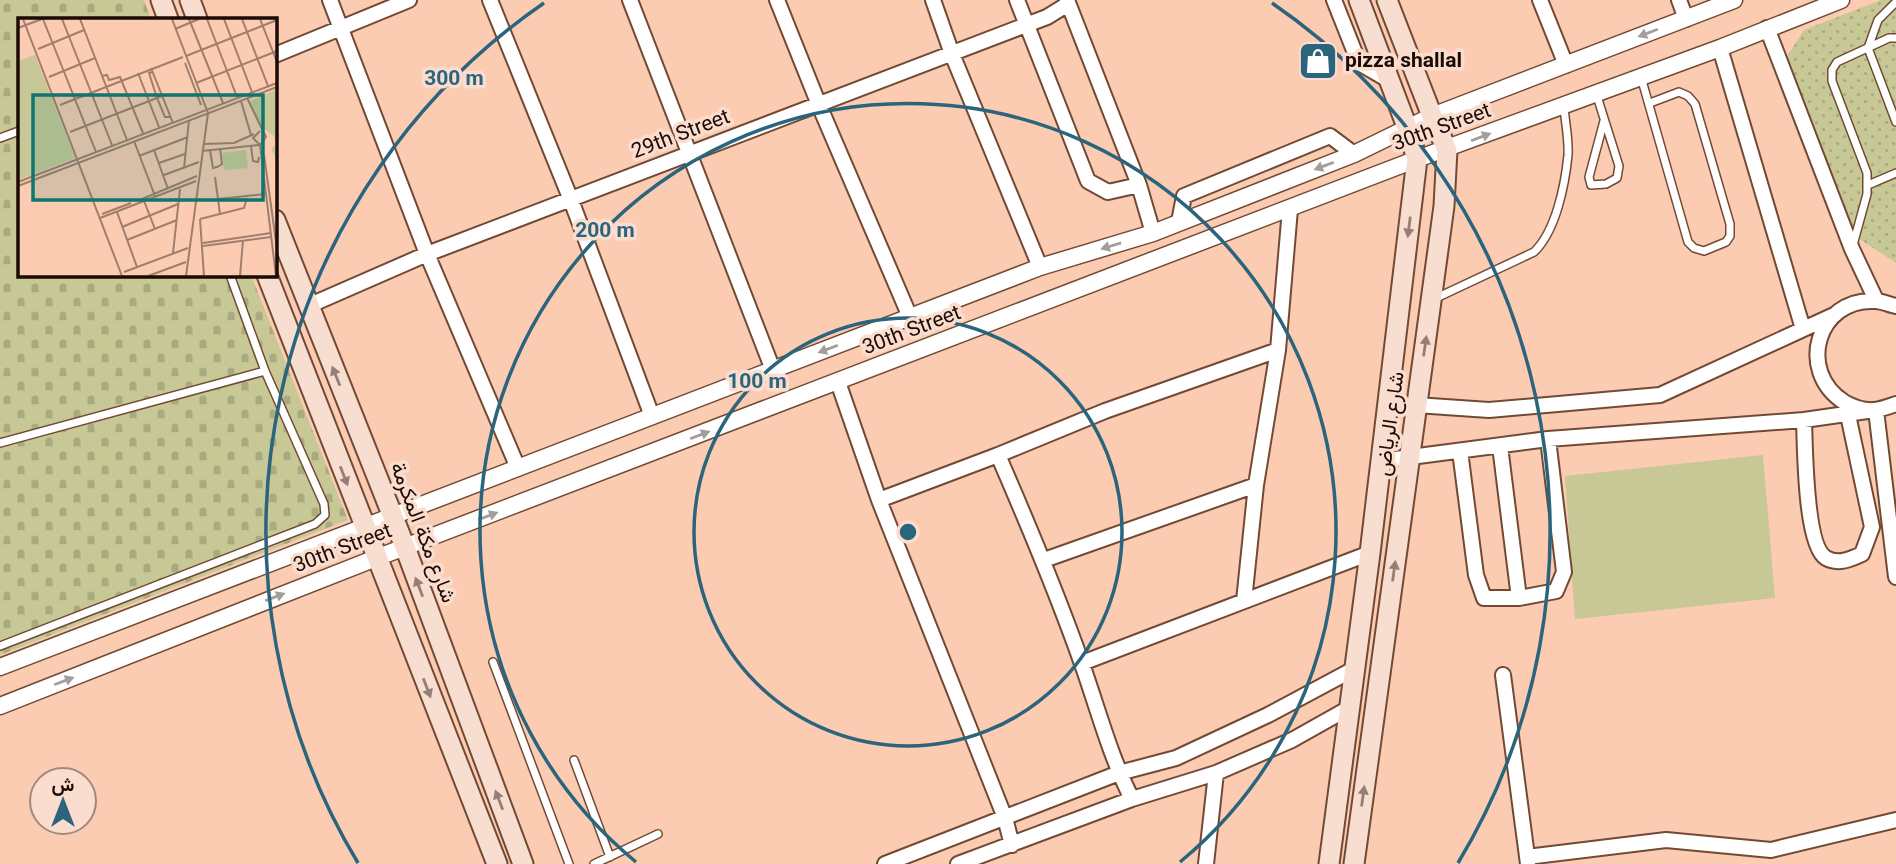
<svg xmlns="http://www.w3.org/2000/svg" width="1896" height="864" font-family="Georgia,Vazirmatn,serif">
  <defs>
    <pattern id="cemetery-stones" width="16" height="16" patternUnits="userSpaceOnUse" patternTransform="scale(1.75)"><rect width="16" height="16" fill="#c7c896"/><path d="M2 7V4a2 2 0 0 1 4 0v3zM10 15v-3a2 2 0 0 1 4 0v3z" fill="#aaaa80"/></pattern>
    <pattern id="park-dots" width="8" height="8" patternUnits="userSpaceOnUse" patternTransform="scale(1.75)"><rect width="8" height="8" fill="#c7c896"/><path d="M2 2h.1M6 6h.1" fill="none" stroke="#aaaa80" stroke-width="1.8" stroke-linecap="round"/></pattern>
  </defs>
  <rect width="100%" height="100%" fill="#fbcbb2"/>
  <path fill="#c7c896" d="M 1763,455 L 1775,598 L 1575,619 L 1565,476 Z"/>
  <path fill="url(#cemetery-stones)" d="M 0,0 L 144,0 L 151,19 L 19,19 L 19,275 L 251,275 L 348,520 L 0,655 Z"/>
  <path fill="url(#park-dots)" d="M 1881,0 L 1896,0 L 1896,263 L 1855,236 L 1786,58 L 1804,30 Z"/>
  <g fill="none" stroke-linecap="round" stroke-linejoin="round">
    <g stroke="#724a34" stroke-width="10">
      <path id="service" d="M 1896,2 L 1878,20 L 1868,48 L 1896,122
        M 1641,77 L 1688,242 L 1694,248 L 1704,251 L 1726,242 L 1730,236 L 1730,224 L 1695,104 L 1688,96 L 1679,92 L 1650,103
        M 1596,93 L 1619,166 L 1617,178 L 1606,184 L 1591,185 L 1589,177 L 1604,121
        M 0,138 L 19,131
        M 1868,185 L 1896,173
        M 1853,245 L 1867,194 L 1867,173 L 1832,81 L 1832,70 L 1837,62 L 1889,38 L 1896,38
        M 1434,299 L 1534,252 C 1556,231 1565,185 1568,155 C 1569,139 1565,122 1564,106
        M 0,443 L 265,371
        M 0,646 L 315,524 L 325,515 L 324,504 L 265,371 L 230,275
        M 493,662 L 569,864
        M 574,760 L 610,857
        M 594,864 L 658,834"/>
    </g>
    <g stroke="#724a34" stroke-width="18">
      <path id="minor" d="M 330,0 L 427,254 L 518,468
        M 490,0 L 571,200 L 652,416
        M 630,0 L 773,370
        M 777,0 L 819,105 L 910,317
        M 933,0 L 952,54 L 1040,267
        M 1017,0 L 1088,181 L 1108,192 L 1139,185
        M 1067,0 L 1139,185 L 1153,233
        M 1334,0 L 1359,63 L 1390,81
        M 1540,0 L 1566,65
        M 1679,0 L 1686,19
        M 1767,28 L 1852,249 L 1876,300
        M 1720,48 L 1803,329
        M 275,55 L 409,0
        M 1179,222 L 1184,196 L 1330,136 L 1354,154
        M 308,306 L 427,254 L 1047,17 L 1068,4
        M 1896,306 C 1890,305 1882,301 1875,301 C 1817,298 1796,371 1844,402 C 1853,407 1865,411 1875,410 C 1882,409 1890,406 1896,404
        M 838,382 L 879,500 L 1005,818 L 1012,845
        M 1416,405 L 1489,410 L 1660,395 L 1834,315
        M 1876,410 L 1896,577
        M 1804,420 C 1805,445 1805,546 1826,558 C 1838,565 1851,559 1862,554 L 1872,527 L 1848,415
        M 1500,446 L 1519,598
        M 1460,451 L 1476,575 L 1484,598 L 1519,598 L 1556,591 L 1564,572 L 1548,439
        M 998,455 C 1028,524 1057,593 1082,664 C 1098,709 1110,756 1132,799
        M 1380,461 L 1548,439 L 1804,420 L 1874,410
        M 879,500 L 998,455 L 1105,411 L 1278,350
        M 1044,560 L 1256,485
        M 1244,601 L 1256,485 L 1278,350 L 1290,209
        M 1082,663 L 1370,553
        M 1503,675 L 1528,864
        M 1527,857 L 1666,840 L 1771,850 L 1896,820
        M 885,864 L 1119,773 L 1176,758 L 1268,715 L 1354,669
        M 958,864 L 1132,799 L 1216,773 L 1292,740 L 1349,708
        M 1206,864 L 1216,773"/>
    </g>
    <g stroke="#724a34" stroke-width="19">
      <path id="tertiary" d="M 0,667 L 1040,267 L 1153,233 L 1354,154 L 1432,116 L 1734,0
        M 0,706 L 376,558 L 1417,159 L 1720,48 L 1841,0"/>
    </g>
    <g stroke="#724a34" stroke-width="23">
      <path id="secondary" d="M 161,0 L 168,19
        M 190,0 L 197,19
        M 275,220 L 405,547 L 523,864
        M 267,275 L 497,864
        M 1329,864 L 1370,553 L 1417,159 L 1407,127 L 1359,0
        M 1354,864 L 1444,206 L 1447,150 L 1432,116 L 1387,0"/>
    </g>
    <use href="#service" stroke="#fff" stroke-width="7"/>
    <use href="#minor" stroke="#fff" stroke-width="14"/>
    <use href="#tertiary" stroke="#fff" stroke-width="16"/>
    <use href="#secondary" stroke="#f8ded0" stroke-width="19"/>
  </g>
  <defs><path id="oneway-solid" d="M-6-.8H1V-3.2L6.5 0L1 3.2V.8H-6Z" transform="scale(1.75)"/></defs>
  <g fill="#a49d9b">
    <use href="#oneway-solid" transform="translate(1648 33) rotate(159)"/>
    <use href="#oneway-solid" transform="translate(1481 137) rotate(-21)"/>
    <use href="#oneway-solid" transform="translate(1324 166) rotate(159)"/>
    <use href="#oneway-solid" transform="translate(1111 246) rotate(163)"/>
    <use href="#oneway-solid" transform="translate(828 349) rotate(159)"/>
    <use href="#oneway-solid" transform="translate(700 435) rotate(-21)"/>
    <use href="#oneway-solid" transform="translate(488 516) rotate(-21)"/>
    <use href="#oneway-solid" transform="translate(275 597) rotate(-21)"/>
    <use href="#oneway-solid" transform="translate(64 681) rotate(-21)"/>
  </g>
  <g fill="#957f74">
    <use href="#oneway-solid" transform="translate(1409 227) rotate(97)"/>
    <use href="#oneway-solid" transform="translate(1425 346) rotate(-82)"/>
    <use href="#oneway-solid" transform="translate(336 376) rotate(-112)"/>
    <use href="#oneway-solid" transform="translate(344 476) rotate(69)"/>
    <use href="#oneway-solid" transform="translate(1394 571) rotate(-82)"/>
    <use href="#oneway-solid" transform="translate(419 587) rotate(-111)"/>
    <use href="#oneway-solid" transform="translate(427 688) rotate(69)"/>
    <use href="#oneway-solid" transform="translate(1363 796) rotate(-82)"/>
    <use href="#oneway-solid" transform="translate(499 800) rotate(-111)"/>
  </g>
  <g fill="none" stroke="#2a647d" stroke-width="3.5">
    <circle cx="908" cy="532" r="214"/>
    <path d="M636 862A428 428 0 1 1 1180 862"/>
    <path d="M358 863A642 642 0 0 1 544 3M1272 3A642 642 0 0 1 1458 863"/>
  </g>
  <defs>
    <g id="shop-square" transform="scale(2.0125)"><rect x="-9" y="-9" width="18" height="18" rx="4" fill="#2a647d" stroke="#faddce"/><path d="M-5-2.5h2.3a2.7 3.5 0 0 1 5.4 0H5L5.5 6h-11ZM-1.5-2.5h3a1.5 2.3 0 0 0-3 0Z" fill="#fff"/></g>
  </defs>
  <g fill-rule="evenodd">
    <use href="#shop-square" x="1318" y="61"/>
  </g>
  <g text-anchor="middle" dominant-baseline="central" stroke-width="7" stroke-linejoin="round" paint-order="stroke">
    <g font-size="21" font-weight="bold" fill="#1b0b04" stroke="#faddce" text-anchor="start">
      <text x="1345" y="61">pizza shallal</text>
    </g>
    <g font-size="21" fill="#1b0b04" stroke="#faddce">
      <text transform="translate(1442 128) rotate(-20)">30th Street</text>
      <text transform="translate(681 135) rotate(-21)">29th Street</text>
      <text transform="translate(912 331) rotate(-21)">30th Street</text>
      <text transform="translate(1391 424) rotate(-82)">شارع الرياض</text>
      <text transform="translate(422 533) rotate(69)">شارع مكة المكرمة</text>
      <text transform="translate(343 549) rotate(-21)">30th Street</text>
    </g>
  </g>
  <g transform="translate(18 18)">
    <rect width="259" height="259" fill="#fbcbb2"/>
    <path d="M 228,132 L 230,150 L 206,152 L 204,135 Z" fill="#c7c896"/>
    <path d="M 17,37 L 57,140 L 0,162 L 0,43 Z" fill="#c7c896"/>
    <path d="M 259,71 L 259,142 L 253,131 L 258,126 L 256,118 L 240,106 L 231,84 Z" fill="#c7c896"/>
    <path fill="none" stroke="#a17e6c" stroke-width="2" d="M 5,1 L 104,258M 25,1 L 78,134M 44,1 L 94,127M 62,1 L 109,122M 154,1 L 190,95 L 168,258M 171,1 L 205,85M 189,1 L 219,79M 206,1 L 234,74M 224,1 L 250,68M 242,1 L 259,44M 0,10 L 24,1M 157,11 L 181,1M 20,31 L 66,12M 168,38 L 259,2M 167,45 L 183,87M 133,50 L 155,105M 135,54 L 131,55 L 139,80 L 147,99 L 153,99M 120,55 L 141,109M 84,58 L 89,57 L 91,62 L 102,59 L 125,115M 31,59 L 77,40M 178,65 L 259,33M 229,80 L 248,119 L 242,127 L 235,120 L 242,113M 223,83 L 233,117M 42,87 L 165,39M 52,114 L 144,78M 116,123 L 137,178M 186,126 L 216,125 L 236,116M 242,127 L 258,258M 233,128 L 235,143 L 240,144 L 241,139M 136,132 L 150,171M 192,132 L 195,150 L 199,149 L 204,146 L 202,130M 184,133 L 241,127M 246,137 L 259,231M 121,138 L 170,119M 141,145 L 167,136M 166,150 L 171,102M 146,157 L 181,144M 197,159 L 202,196M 0,164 L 259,65M 0,168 L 259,69M 124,181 L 179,158M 200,181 L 248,176M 126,183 L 137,211M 99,194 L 119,249M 84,196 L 113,185M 82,200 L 178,163M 182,201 L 186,258M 182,201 L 226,190 L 229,180M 104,209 L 160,186M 109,222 L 159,202M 185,225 L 253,215M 185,228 L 253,219M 155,235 L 162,171M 106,254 L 170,230M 130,258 L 168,244M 222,258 L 225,222"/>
    <path fill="#0f766e" fill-opacity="0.15" stroke="#0f766e" stroke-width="3.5" d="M 15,77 L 245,77 L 245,182 L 15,182 Z"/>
    <rect width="259" height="259" fill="none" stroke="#1b0b04" stroke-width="3.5"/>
  </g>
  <circle cx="908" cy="532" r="10" fill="#2a647d" stroke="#faddce" stroke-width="3.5"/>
  <g font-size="21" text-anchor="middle" font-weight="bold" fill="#2a647d" stroke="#faddce" stroke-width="7" stroke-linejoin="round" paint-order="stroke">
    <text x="454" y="85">300 m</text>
    <text x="605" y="237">200 m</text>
    <text x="757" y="388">100 m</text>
  </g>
  <g transform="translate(63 801)"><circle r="33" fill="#faddce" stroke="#a1897d" stroke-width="2"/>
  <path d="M0-5L12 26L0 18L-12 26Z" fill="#2a647d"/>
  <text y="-10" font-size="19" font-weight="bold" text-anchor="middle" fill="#1b0b04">ش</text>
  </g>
</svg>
